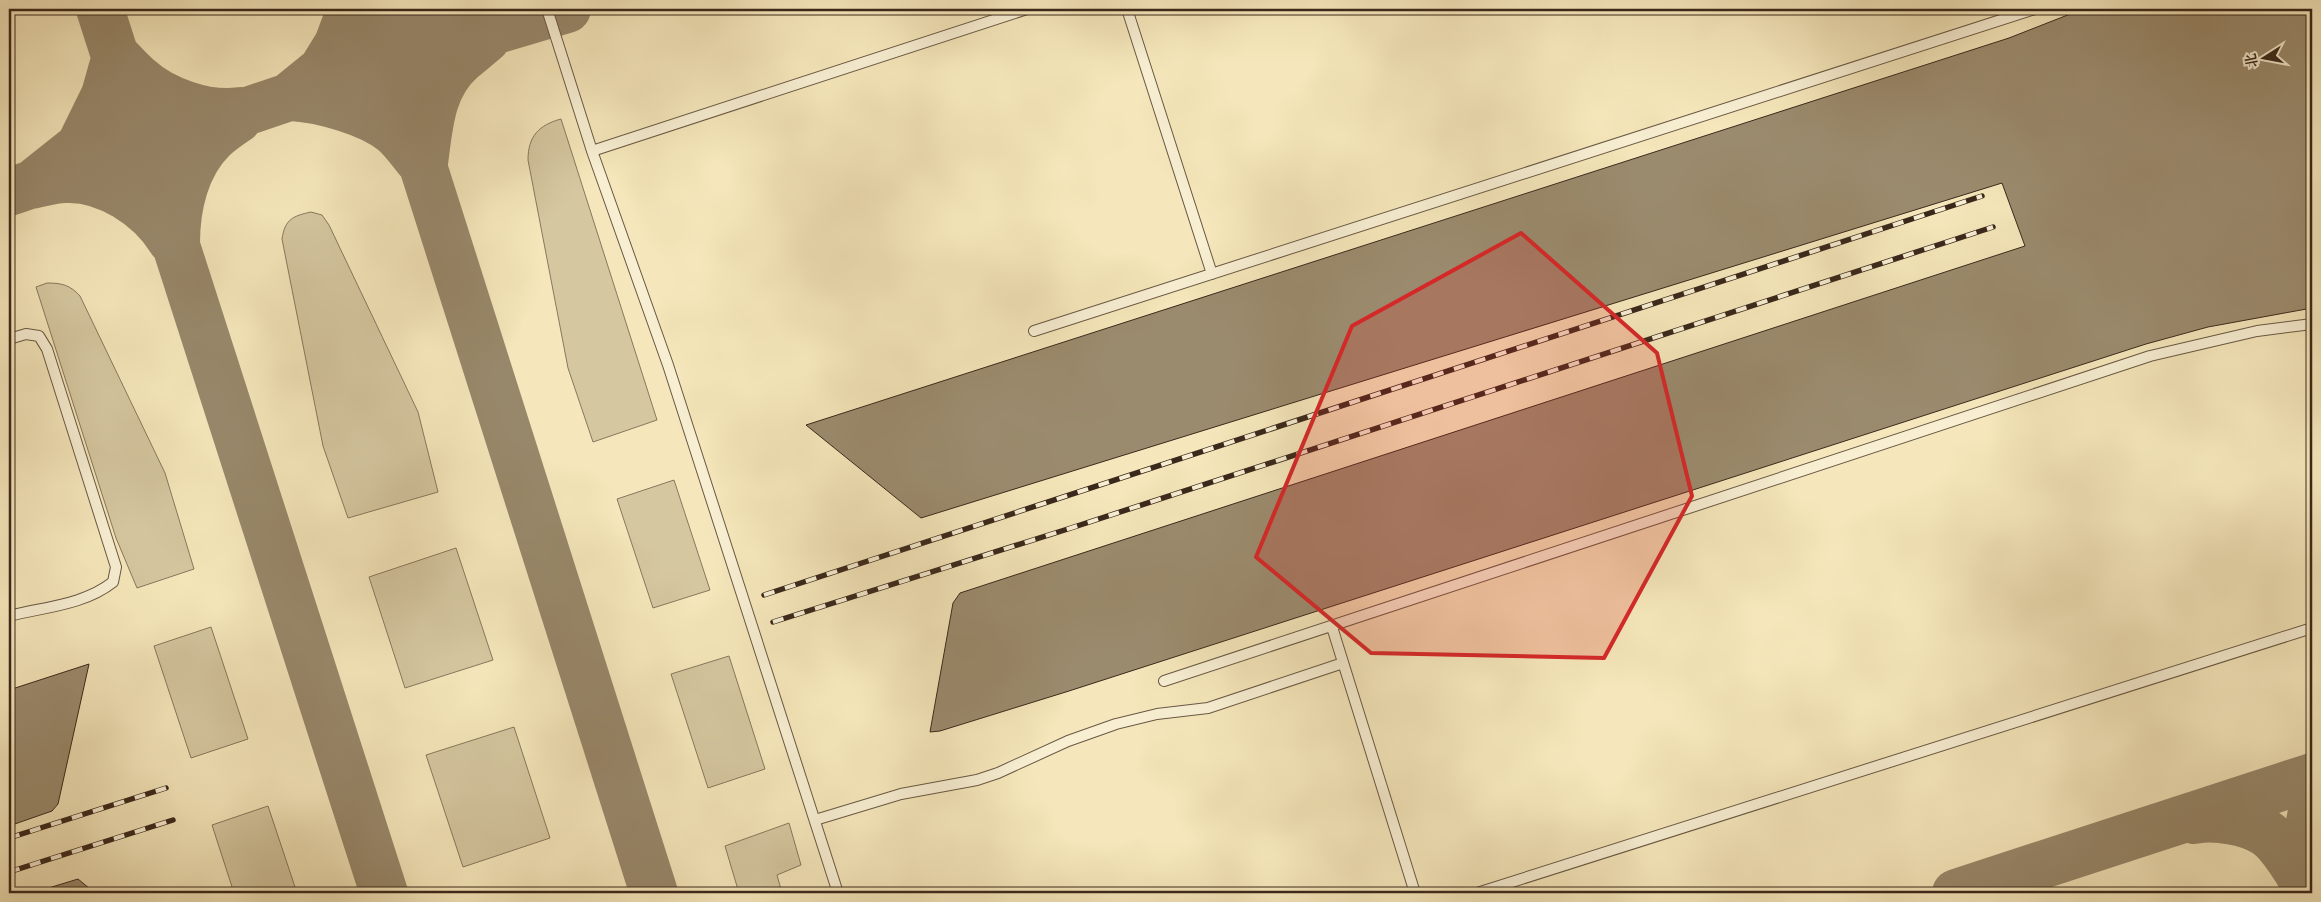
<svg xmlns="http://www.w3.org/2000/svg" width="2321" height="902" font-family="'Sorts Mill Goudy','Noto Serif SC',serif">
  <rect width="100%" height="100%" fill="#f5e7bb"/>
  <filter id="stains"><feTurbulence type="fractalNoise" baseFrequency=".004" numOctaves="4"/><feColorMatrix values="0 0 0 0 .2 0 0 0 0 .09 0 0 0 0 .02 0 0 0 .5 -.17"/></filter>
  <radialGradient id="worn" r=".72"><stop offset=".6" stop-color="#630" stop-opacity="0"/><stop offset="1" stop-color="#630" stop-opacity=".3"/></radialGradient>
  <path fill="#d5c7a0" stroke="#88785e" d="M 561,119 L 657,420 L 593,442 L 568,368 L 528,160 C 528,136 539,125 561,119 Z
    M 311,212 L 322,215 L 329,225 L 418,412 L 438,492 L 348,518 L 323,446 L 282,239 C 285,219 293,216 311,212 Z
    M 47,283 C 62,283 70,285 80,296 L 165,473 L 194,569 L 137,588 L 116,538 L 36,287 Z
    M 674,480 L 710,590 L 653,608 L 617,499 Z
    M 456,548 L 493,660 L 405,688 L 369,577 Z
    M 211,627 L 248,739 L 191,758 L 154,646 Z
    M 729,656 L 765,769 L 708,788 L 671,674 Z
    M 514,727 L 550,838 L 463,867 L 426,755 Z
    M 268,806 L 297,893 L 234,893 L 212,825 Z
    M 789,823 L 801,865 L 777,875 L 782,893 L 739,893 L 725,846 Z"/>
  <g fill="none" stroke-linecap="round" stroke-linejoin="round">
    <path stroke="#98886b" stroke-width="48" d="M 100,9 L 384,893
      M 370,9 L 423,166 L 654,893
      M 400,9 C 429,26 451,34 485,31
      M 116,56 L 105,95 L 80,146 L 31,185 C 42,183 54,179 65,179 C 106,177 150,206 171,240
      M 116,56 C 123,63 130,71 138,78 C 163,101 207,116 241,111
      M 290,96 L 322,70 L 338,44 L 351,9
      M 292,97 C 322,99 369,112 393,131 C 404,140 412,153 421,163
      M 424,163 C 429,124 431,86 462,59 C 470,52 478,46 486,39
      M 9,192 L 289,97 L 390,68 L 496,30 L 567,9
      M 176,243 C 176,207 185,165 213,138 C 220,131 229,125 238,119
      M 2194,820 C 2215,816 2248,821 2266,833 C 2280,842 2303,877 2308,893
      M 2305,882 L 2305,847 L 2312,812
      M 1956,893 L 2312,777"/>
  </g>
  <path fill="#9b8b6e" stroke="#3a281b" d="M 2083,9 L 2312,9 L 2312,308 L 2208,327 L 2146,344 L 1069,691 L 940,731 L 930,732 L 953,603 L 960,593 L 2025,246 L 2002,183 L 921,518 L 806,425 L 2009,38 Z
    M 89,664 L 58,804 L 52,811 L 9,826 L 9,690 Z
    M 78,879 L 95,893 L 43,893 L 42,890 Z"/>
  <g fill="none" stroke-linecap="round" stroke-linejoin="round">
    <g stroke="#695843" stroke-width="12">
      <path id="lane" d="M 547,9 L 592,151 L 668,365 L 838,893
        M 1127,9 L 1212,274
        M 592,151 L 1027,9
        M 1034,331 L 2035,9
        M 9,339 L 26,334 L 39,336 L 47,349 L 116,567 L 113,582 C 84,605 44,607 9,616
        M 1332,627 L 1415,893
        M 1164,681 L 2150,356 L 2257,331 L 2312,324
        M 815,820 L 901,794 L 977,780 L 998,773 L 1068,741 L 1116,724 L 1157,714 L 1208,708 L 1343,663
        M 1477,893 L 2312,628"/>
    </g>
    <use href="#lane" stroke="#f8efd3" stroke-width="10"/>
    <g stroke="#3a281b" stroke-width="5.5">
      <path id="rail" d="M 764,595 L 1982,196
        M 773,622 L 1071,528 L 1993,227
        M 9,838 L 166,788
        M 9,872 L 173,820"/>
    </g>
    <use href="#rail" stroke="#f8efd3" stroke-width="4" stroke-dasharray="11" stroke-linecap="butt"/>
  </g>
  <path fill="#d62828" fill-opacity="0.2" stroke="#d62828" stroke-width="4" stroke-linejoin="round" d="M 1521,233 L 1657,353 L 1692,496 L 1604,658 L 1371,653 L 1256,557 L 1352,326 Z"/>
  <rect width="2321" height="902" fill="none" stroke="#f5e7bb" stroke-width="30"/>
  <rect x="10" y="10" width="2301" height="882" fill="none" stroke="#3a281b" stroke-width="2.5"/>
  <rect x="15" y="15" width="2291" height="872" fill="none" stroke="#3a281b"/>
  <g transform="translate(2264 58) rotate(259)" stroke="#f8efd3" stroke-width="4" paint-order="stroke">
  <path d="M0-4L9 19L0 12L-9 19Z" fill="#3a281b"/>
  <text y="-8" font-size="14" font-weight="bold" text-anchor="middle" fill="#3a281b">北</text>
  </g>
  <rect width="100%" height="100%" filter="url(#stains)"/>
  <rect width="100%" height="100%" fill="url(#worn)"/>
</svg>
